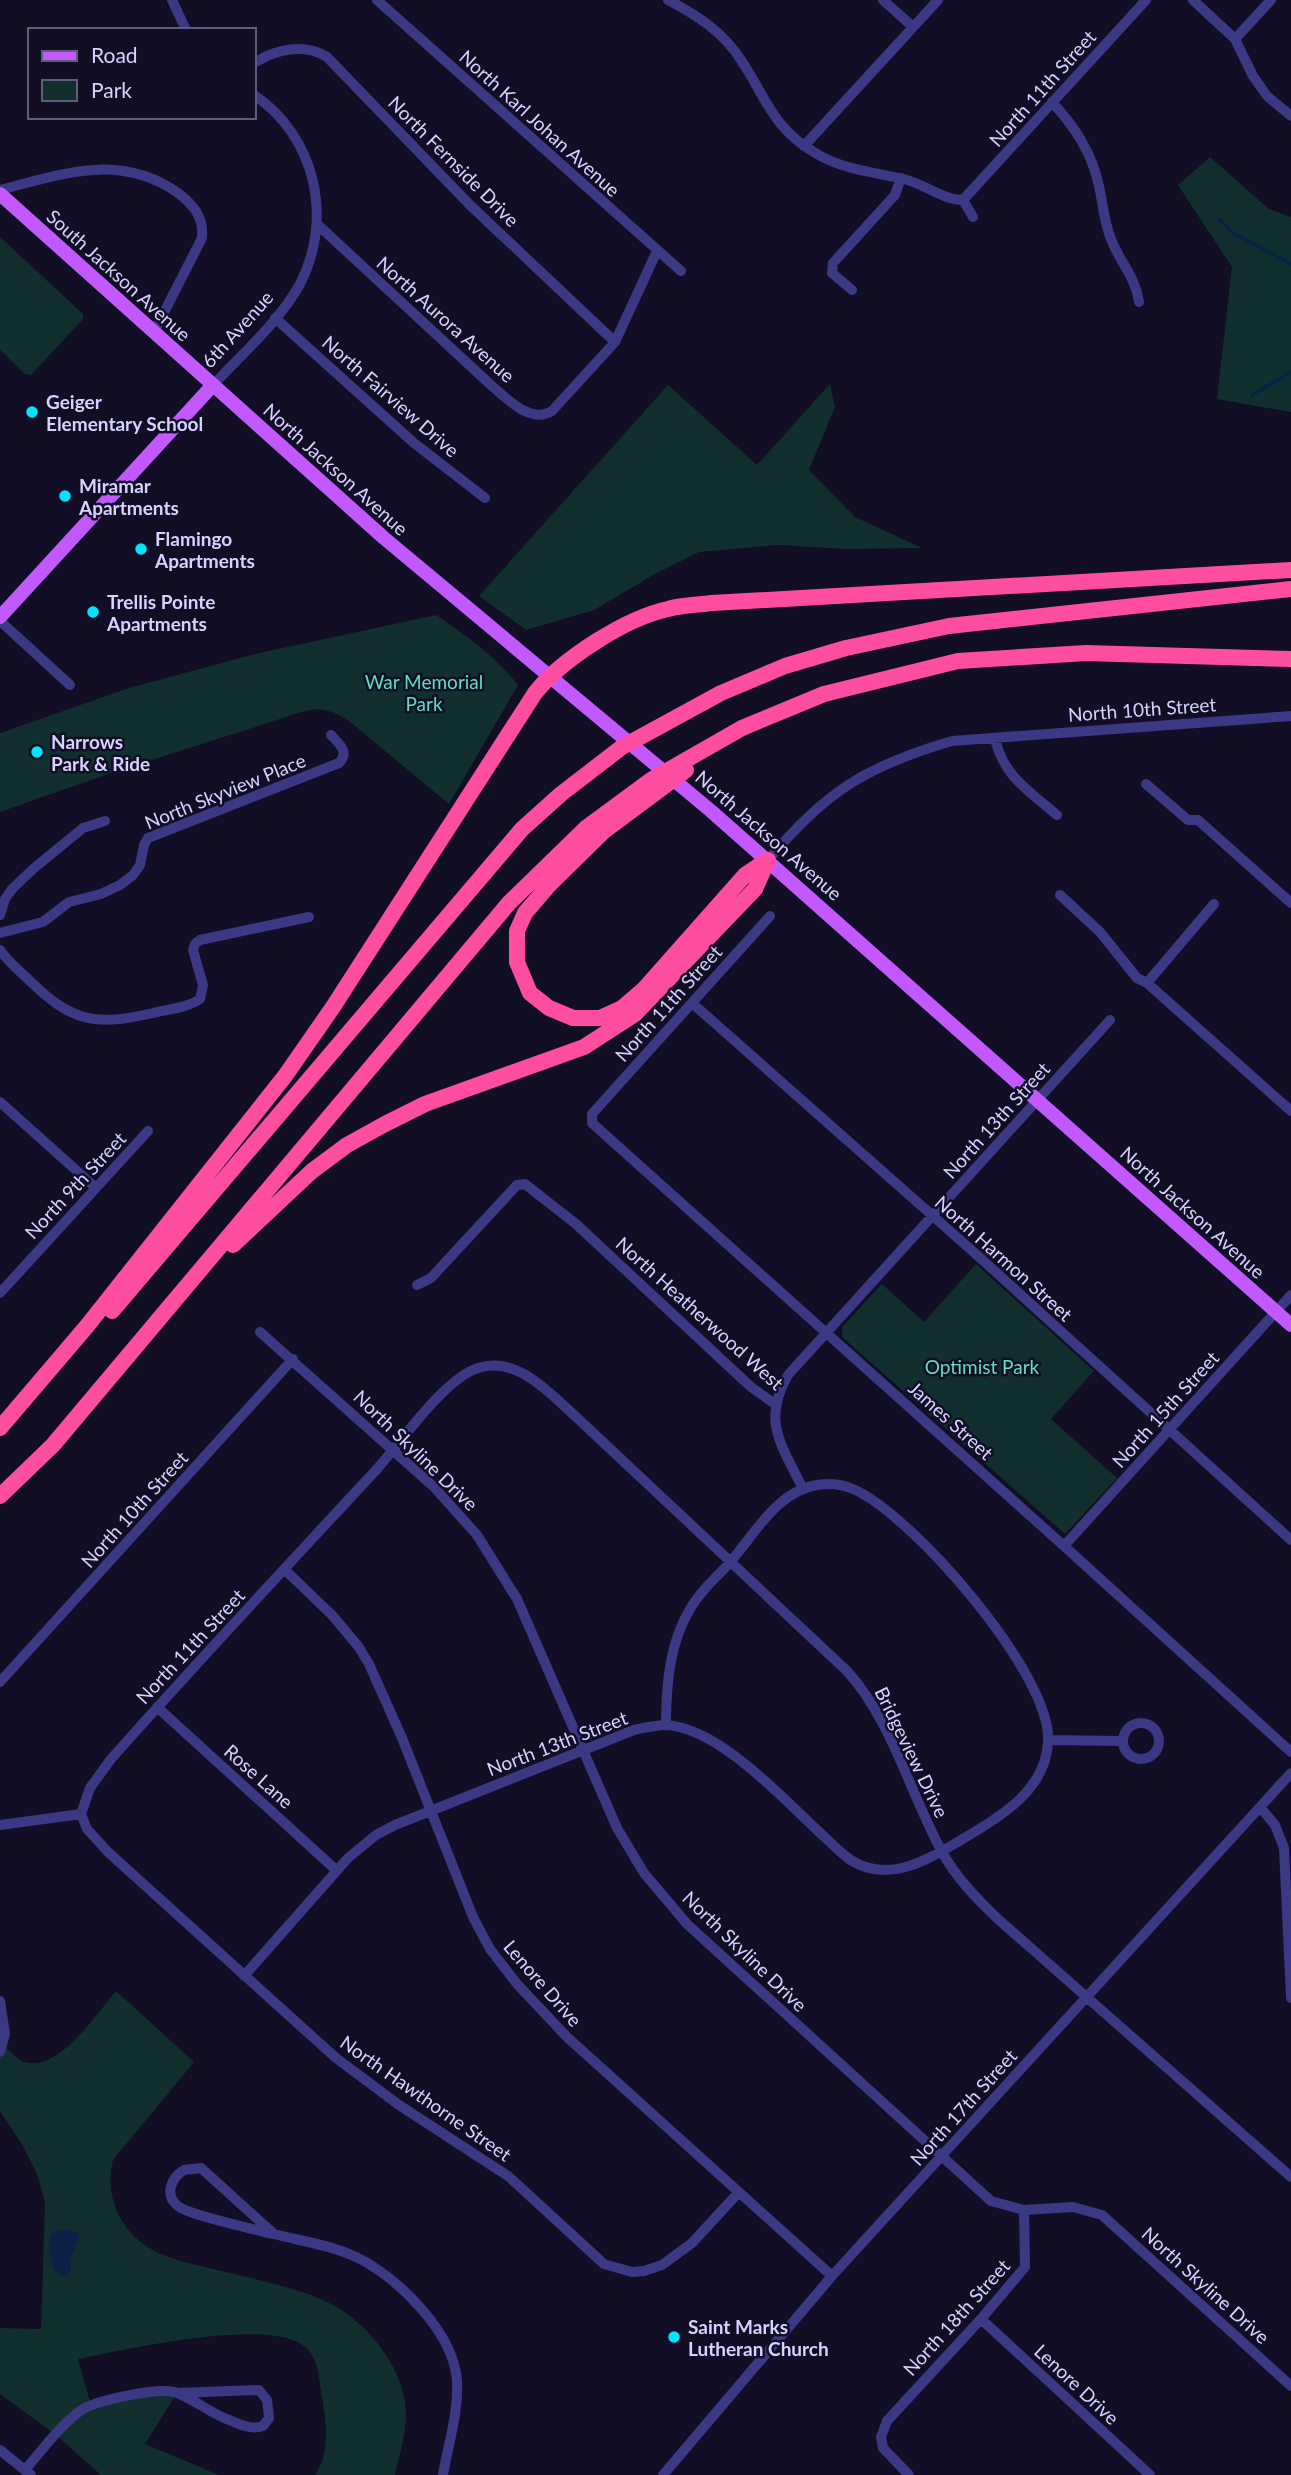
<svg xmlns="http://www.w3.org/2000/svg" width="1291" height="2475" font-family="Lato,sans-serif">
  <rect width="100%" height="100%" fill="#120e25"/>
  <path fill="#112f2e" d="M 1210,157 L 1269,209 L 1291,217 L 1291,412 L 1217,399 L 1232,267 L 1178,185 Z
    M 0,237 L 83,314 L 83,319 L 31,375 L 25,374 L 0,350 Z
    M 830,384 L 835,407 L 809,470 L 855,517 L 922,548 L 847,549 L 778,545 L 699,552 L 655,574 L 594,610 L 526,630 L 479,596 L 668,385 L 757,465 Z
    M 436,615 C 467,636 495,656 518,685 L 449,804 L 349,721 C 334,711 323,707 305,711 L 108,774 L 0,812 L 0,733 L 129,688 L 255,654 Z
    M 976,1264 L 1094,1371 L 1051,1419 L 1117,1478 L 1065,1534 L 842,1337 L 842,1327 L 882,1284 L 924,1322 Z
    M 116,1991 L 194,2062 L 113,2160 C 104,2196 120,2232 153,2250 C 171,2260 193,2264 213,2269 C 249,2278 292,2286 325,2301 C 363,2318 399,2361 405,2402 C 409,2427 400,2451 395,2475 L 315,2475 C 331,2452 326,2423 322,2397 C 319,2380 319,2359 305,2347 C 272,2316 123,2350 78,2359 L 90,2402 L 177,2393 L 145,2444 L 219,2475 L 101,2475 L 56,2435 L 0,2394 L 0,2328 L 41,2329 L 45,2202 L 37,2174 L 23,2146 L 0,2111 L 0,2042 C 8,2048 15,2059 25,2062 C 58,2073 97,2013 116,1991 Z"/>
  <path fill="#0b2147" d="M 70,2230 L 77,2233 L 79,2237 L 71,2258 L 71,2271 L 62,2277 L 53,2269 C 54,2254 42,2243 55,2231 Z"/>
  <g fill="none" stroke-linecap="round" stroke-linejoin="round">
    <path stroke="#0b2147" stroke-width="3.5" d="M 1219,219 L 1233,233 L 1291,264
      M 1252,395 L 1291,372"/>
    <path stroke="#3b3884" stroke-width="10" d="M 172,0 L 186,30
      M 377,0 L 681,271
      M 668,0 C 697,15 723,32 741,60 C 767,99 772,128 817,154 C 844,170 874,172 904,179 C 924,184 943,200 963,200
      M 883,0 L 913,27
      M 1193,0 L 1235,39 L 1253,76 L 1267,96 L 1291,116
      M 1235,39 L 1271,0
      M 254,63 C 276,49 305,43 327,57 L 470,205 L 615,342
      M 1052,102 C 1075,127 1092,153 1099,186 C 1103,204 1104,222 1111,239 C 1120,263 1135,275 1139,302
      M 804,146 L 938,0
      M 0,190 C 62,174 120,152 178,193 C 194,205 204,218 202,238 L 154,332
      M 963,200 L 1146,0
      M 963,200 L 973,217
      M 318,225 L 492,386 C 509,400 530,424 552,411 L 615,342 L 657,251
      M 852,290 L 832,273 L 833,263 L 895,195 L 901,178
      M 275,318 L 414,443 L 485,498
      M 213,385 C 242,354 279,322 300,284 C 334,218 315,136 254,95
      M 0,621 L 70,685
      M 995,738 C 1003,776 1029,791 1057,815
      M 1146,784 L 1188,820 L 1198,820 L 1291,903
      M 768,860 C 825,792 866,766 952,741 L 1291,716
      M 1060,895 L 1100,932 L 1137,978 L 1147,983 L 1291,1111
      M 0,915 L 5,899 L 12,889 L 33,869 L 83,828 L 105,821
      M 770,916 L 592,1114 L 592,1123 L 1064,1546 L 1291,1752
      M 0,933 L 43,922 L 69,902 L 101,894 L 120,885 L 133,875 L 140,865 L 144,845 L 148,838 L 339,763 C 350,752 339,744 331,735
      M 0,950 C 8,962 20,971 30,981 C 73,1023 96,1026 153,1013 C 169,1009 187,1008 200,999 L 203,985 L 193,950 L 195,944 L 200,940 L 309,917
      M 1147,983 L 1214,904
      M 692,1003 L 977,1255 L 1291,1540
      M 0,1102 L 96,1188
      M 417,1285 L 431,1278 L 442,1266 L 517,1185 L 525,1184 L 576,1224 L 751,1387 L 775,1404
      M 0,1293 L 148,1131
      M 260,1332 L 434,1487 L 477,1535 L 517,1599 L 617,1828 L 644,1873 L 687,1924 L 991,2201 L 1024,2210 L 1073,2207 L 1102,2215 L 1291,2386
      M 803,1489 C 782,1445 761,1422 788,1375 L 1110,1020
      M 1064,1546 L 1291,1295
      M 285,1570 L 332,1615 L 358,1646 L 369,1664 L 402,1738 L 473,1917 L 490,1949 L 517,1984 L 567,2037 L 832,2276
      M 0,1682 L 293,1359
      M 157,1707 L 336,1870
      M1123 1741a18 18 0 1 1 36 0a18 18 0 1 1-36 0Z
      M 1049,1740 L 1123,1741
      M 1260,1807 L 1275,1825 L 1284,1848 L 1291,1998
      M 81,1814 L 87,1829 L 108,1852 L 336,2058 L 399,2105 L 508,2176 L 604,2264 L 632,2272 L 644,2271 L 662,2265 L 692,2243 L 739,2192
      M 0,1825 L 81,1814 L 90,1788 L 111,1759 C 198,1661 288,1565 377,1469 C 401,1442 445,1378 478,1368 C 517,1356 547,1391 573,1414 L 847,1671 C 891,1719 910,1793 941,1850 C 956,1878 977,1899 999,1920 L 1291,2177
      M 244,1976 L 348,1858 L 376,1835 L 395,1825 L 634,1730 C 644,1728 655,1725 666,1725 C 727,1728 801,1820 849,1859 C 889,1886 930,1858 966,1837 C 1002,1816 1046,1789 1048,1742 C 1053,1676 912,1514 853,1489 C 841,1484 829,1483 817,1485 C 778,1491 755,1533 732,1560 C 723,1571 712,1580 703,1591 C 671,1628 666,1678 666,1725
      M 0,2001 L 5,2034 L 0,2052
      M 274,2234 L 201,2168 L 184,2170 C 171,2178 164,2195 178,2206 C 188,2215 251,2228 268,2233 L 274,2234 C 301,2241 330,2245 356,2257 C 398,2277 453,2332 457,2380 C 459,2411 448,2445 443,2475
      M 981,2319 L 1150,2475
      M 0,2450 L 31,2475
      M 25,2470 C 42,2450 59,2427 80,2411 C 95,2400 156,2388 174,2392 C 187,2395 208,2411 222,2417 C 235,2422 249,2431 263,2426 L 269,2418 L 267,2400 L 259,2390 L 177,2393
      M 663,2475 L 832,2276 L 1291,1773
      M 909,2475 L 883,2448 L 881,2437 L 887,2421 L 981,2319 L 1025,2267 L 1024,2210"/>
    <path stroke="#c159ff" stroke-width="14" d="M 0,194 L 384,538 L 711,811 L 1291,1325
      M 0,617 L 213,385"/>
    <path stroke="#ff4da2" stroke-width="16" d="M 686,770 L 604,831 L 549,885 L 525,913 L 517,931 L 517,962 L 530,993 L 549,1008 L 573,1018 L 600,1018 L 622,1008 L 644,989 L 745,875 L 766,861
      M 233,1245 L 312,1171 L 347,1145 L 385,1124 L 425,1104 L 584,1047 L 635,1014 L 755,889 L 768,860
      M 112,1311 L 522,829 L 561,794 L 622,747 L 721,693 L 785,666 L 846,648 L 949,626 L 1291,589
      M 0,1428 L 87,1326 L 285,1076 L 333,1007 L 535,693 C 562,659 626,618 668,609 C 682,605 698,605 712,603 L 1291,570
      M 0,1496 L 53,1445 L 509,903 L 586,828 L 651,780 L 742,728 L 824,694 L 958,661 L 1086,653 L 1291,659"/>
  </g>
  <g fill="#00e4fd" stroke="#120e25" stroke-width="2.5">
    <circle cx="32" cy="412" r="7"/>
    <circle cx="65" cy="496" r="7"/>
    <circle cx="141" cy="549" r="7"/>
    <circle cx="93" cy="612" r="7"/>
    <circle cx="37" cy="752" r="7"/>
    <circle cx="674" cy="2337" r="7"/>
  </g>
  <g text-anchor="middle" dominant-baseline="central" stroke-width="5" stroke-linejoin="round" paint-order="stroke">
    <g font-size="19" fill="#d7d2ff" stroke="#120e25">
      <text transform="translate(1042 88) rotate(-48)">North 11th Street</text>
      <text transform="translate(540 123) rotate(42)">North Karl Johan Avenue</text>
      <text transform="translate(454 161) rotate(45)">North Fernside Drive</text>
      <text transform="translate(119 275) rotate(42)">South Jackson Avenue</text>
      <text transform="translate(446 319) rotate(42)">North Aurora Avenue</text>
      <text transform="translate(237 329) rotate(-48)">6th Avenue</text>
      <text transform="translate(391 396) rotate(41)">North Fairview Drive</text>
      <text transform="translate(336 469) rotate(42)">North Jackson Avenue</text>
      <text transform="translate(1142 709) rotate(-4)">North 10th Street</text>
      <text transform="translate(225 791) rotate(-22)">North Skyview Place</text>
      <text transform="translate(769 835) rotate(41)">North Jackson Avenue</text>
      <text transform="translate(668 1003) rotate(-48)">North 11th Street</text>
      <text transform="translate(996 1120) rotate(-48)">North 13th Street</text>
      <text transform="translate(75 1185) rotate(-47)">North 9th Street</text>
      <text transform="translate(1193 1212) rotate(42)">North Jackson Avenue</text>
      <text transform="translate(1004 1258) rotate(42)">North Harmon Street</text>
      <text transform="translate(700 1313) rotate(42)">North Heatherwood West</text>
      <text transform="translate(1165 1409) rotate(-48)">North 15th Street</text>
      <text transform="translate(951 1420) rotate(42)">James Street</text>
      <text transform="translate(416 1450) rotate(44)">North Skyline Drive</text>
      <text transform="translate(134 1509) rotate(-48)">North 10th Street</text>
      <text transform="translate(190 1646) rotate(-47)">North 11th Street</text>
      <text transform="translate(557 1743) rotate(-21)">North 13th Street</text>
      <text transform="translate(912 1752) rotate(64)">Bridgeview Drive</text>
      <text transform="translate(259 1776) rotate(42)">Rose Lane</text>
      <text transform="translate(745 1951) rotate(44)">North Skyline Drive</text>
      <text transform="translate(543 1983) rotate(49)">Lenore Drive</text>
      <text transform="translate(426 2098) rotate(35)">North Hawthorne Street</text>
      <text transform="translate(963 2107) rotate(-48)">North 17th Street</text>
      <text transform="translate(1206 2285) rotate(42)">North Skyline Drive</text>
      <text transform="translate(956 2317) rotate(-48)">North 18th Street</text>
      <text transform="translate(1077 2384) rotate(43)">Lenore Drive</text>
    </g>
    <g font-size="19" font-weight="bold" fill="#d7d2ff" stroke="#120e25" text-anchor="start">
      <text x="46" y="401">Geiger<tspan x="46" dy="22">Elementary School</tspan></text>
      <text x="79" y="485">Miramar<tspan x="79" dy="22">Apartments</tspan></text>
      <text x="155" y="538">Flamingo<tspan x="155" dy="22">Apartments</tspan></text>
      <text x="107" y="601">Trellis Pointe<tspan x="107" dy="22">Apartments</tspan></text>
      <text x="51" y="741">Narrows<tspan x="51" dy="22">Park &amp; Ride</tspan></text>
      <text x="688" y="2326">Saint Marks<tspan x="688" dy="22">Lutheran Church</tspan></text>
    </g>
    <g font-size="19" fill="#5ce1c0" stroke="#120e25">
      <text x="424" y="681">War Memorial<tspan x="424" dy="22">Park</tspan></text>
      <text x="982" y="1366">Optimist Park</text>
    </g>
  </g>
  <rect x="28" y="28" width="228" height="91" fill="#120e25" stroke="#615c7c" stroke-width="2"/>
  <rect x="42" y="51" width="35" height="10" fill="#c159ff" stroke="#615c7c" stroke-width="2"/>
  <text x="91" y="63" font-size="21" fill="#d7d2ff">Road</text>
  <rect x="42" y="80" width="35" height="21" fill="#112f2e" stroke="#615c7c" stroke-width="2"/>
  <text x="91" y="98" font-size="21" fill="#d7d2ff">Park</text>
</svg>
